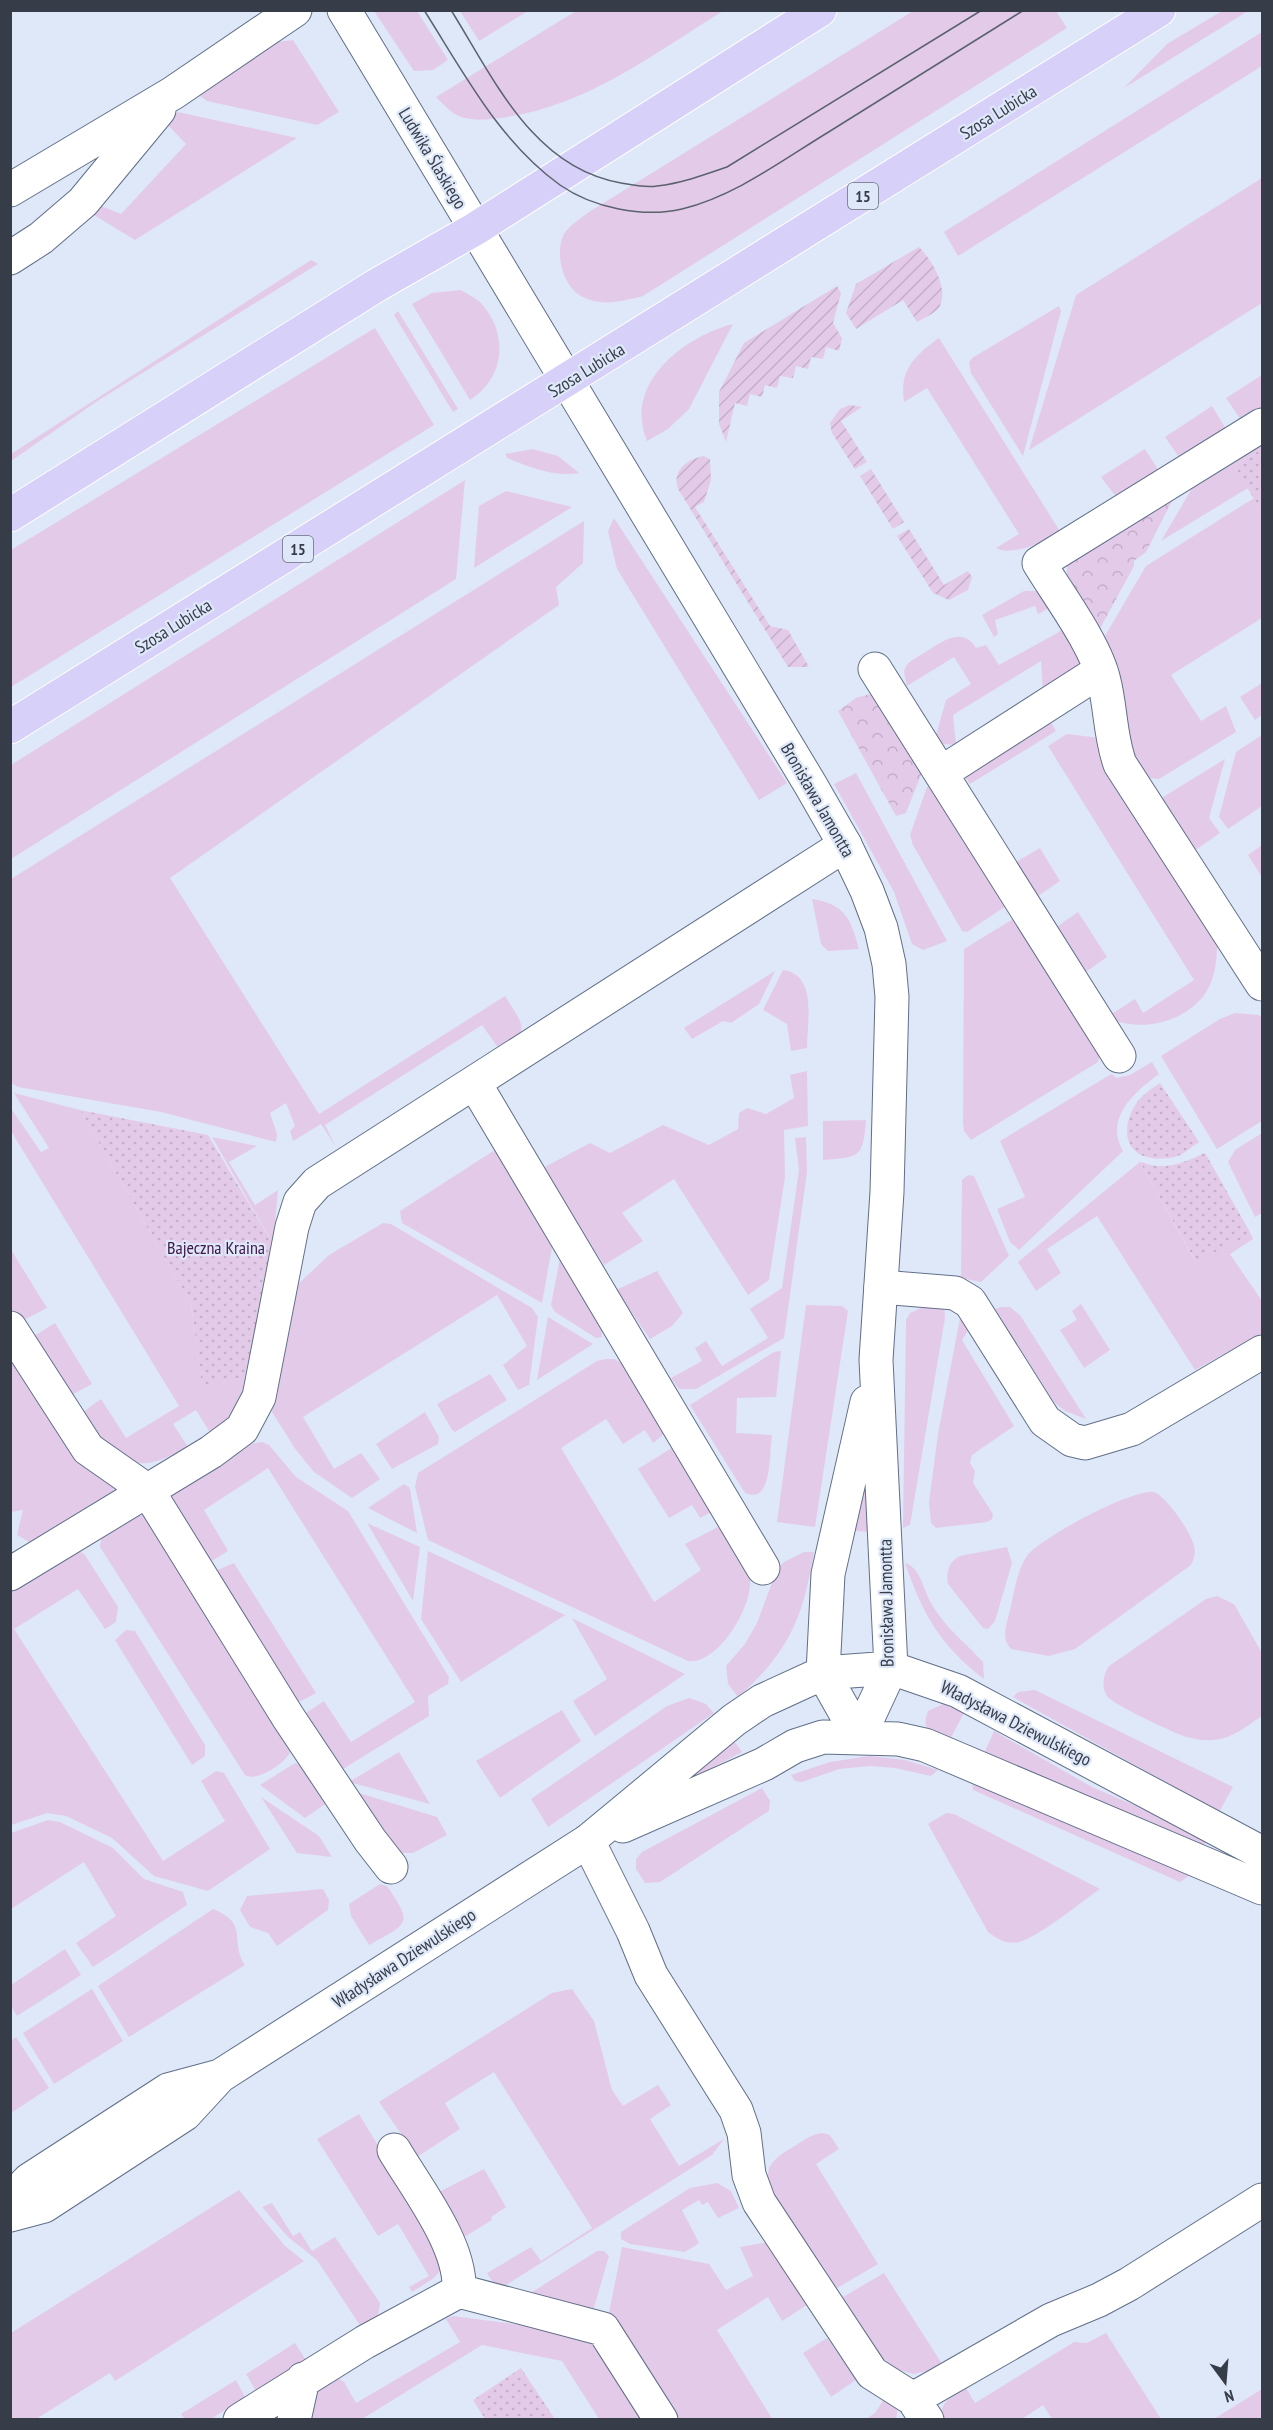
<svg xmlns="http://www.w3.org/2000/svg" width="1273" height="2430" font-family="'PT Sans Narrow',sans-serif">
  <defs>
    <pattern id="forest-crowns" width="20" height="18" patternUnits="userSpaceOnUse" patternTransform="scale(1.5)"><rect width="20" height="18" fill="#e4cae9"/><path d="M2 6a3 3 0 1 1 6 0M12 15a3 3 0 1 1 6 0" fill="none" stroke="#c4aec9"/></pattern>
    <pattern id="park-dots" width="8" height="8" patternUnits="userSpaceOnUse" patternTransform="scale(1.5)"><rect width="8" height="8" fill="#e4cae9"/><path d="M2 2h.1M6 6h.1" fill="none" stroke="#c4aec9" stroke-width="1.8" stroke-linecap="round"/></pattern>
    <pattern id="garden-furrows" width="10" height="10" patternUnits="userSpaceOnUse" patternTransform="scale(1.5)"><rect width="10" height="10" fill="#e4cae9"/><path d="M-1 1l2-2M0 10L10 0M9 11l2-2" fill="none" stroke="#c4aec9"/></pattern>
  </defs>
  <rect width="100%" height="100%" fill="#dee8f9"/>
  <path fill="#e4cae9" d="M 374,11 L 417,11 L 448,60 L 433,70 L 414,71 Z
    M 460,11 L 528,11 L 479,41 Z
    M 576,11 L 723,11 C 655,53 588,105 507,117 C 492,119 476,122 461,117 C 451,113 443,104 436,97 Z
    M 913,11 L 1056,11 L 1067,28 L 643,296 C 623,301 602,307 583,297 C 563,288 554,253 564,234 C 569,226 581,218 589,212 Z
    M 1222,11 L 1248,11 L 1124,88 L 1167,44 Z
    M 1262,32 L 1262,66 L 958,256 L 944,232 Z
    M 293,40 L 339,112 L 317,125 L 207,101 L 200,96 L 277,42 Z
    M 178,112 L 297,138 L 135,240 L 89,212 L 99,205 L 121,214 L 186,144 L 167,124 Z
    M 1262,178 L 1262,303 L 1029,450 L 1076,295 Z
    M 311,260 L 318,264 L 99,400 L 11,461 L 11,454 Z
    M 461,290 C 467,294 476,298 481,303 C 509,334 505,378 470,400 L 412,304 L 432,293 Z
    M 1059,306 L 1061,311 L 1023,456 L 971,373 L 969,363 L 972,358 Z
    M 398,311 L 458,409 L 453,412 L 394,315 Z
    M 733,324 L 689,409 L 668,429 L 647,441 C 623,384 683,337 733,324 Z
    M 375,328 L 434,425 L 11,687 L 11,550 Z
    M 939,338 L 1061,533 C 1045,541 1012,557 996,548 L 1019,534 L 927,388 L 904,402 C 899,370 915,355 939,338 Z
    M 1262,375 L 1262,410 L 1243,423 L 1226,398 Z
    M 1212,406 L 1228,432 L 1181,460 L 1165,437 Z
    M 1262,436 L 1262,449 L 1234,466 L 1248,488 L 1161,541 L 1201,473 Z
    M 533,449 L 558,456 L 579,473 C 554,477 529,467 507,458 L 505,454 Z
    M 1145,449 L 1159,471 L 1117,498 L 1101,477 Z
    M 465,480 L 456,579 L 11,859 L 11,765 Z
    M 506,491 L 572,507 L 474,568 L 479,506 Z
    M 1254,498 L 1262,512 L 1262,618 L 1171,675 L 1201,721 L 1226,706 L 1236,732 L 1159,779 L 1147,778 L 1136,771 L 1102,641 L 1146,566 Z
    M 614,518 L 787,783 L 759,800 L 617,569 L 608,531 Z
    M 584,521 L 583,563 L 556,587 L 559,605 L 170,878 L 319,1114 L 505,996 C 524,1026 530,1029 504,1056 L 482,1025 L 325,1125 L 336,1147 L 321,1124 L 293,1141 L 290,1131 L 295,1126 L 286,1103 L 270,1113 L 277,1134 L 276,1142 L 161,1112 L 18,1087 L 11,1083 L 11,879 Z
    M 1024,591 L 1040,591 L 1057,604 L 1038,614 L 1035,606 L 995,620 L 998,634 L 994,637 L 982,615 Z
    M 1068,627 L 1080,659 L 1079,667 L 1043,691 L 1041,661 L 953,715 L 956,745 L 942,744 L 936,735 L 946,700 L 971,684 L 954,657 L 907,686 C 906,680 903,673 905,668 C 908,661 918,657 924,653 C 940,643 962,625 976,648 L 986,645 L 999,665 Z
    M 1262,683 L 1262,715 L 1255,720 L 1240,697 Z
    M 1049,719 L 1056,731 L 970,784 L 961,771 Z
    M 1067,734 L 1100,738 L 1217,944 C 1217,961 1215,979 1205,994 C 1183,1024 1138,1033 1107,1017 L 1135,999 L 1143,1013 L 1194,980 L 1048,746 Z
    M 1262,735 L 1262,806 L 1228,829 L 1219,817 L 1236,752 Z
    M 1225,759 L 1209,818 L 1220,833 L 1191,853 L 1162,802 L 1163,797 Z
    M 856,773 L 947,941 L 923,950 L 912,944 L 894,892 L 834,784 Z
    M 932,785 L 1006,906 L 967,932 L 962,931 L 913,845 L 910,835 L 927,787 Z
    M 1262,845 L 1262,877 L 1248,855 Z
    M 1040,848 L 1060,881 L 1038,896 L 1016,862 Z
    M 812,899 C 845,904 851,919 859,949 L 828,951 L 821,944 Z
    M 1078,912 L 1107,957 L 1083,974 L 1058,926 Z
    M 1013,919 L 1100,1053 L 1098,1062 L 971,1140 L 964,1131 L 963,1122 L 964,949 Z
    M 783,970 C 818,975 807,1022 807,1048 L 791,1051 L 787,1024 L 763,1010 Z
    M 775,971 L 759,1004 L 731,1023 L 723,1021 L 692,1039 L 684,1028 Z
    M 1235,1013 L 1258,1015 L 1262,1017 L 1262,1121 L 1217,1149 L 1161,1056 L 1220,1019 Z
    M 1152,1062 L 1159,1074 C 1134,1092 1104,1119 1123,1151 L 1019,1250 L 1010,1242 L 997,1209 L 1025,1197 L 1000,1141 L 1108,1076 L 1112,1074 L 1116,1078 L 1130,1075 Z
    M 807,1071 L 808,1126 L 784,1130 L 785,1177 L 769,1280 L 748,1295 L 674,1179 L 622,1213 L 643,1241 L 604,1265 L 541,1169 L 590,1143 L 610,1153 L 663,1125 L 709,1145 L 738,1129 L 739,1113 L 747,1108 L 766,1114 L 794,1098 L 790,1075 Z
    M 14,1093 L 80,1110 L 191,1304 L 202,1384 L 245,1377 L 238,1416 L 211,1434 L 196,1410 L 173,1424 L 188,1447 C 141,1472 135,1467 91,1440 L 83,1412 L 101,1399 L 126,1438 L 179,1406 L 11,1131 L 10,1107 L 41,1152 L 49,1148 Z
    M 866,1120 C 863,1158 860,1157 823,1160 L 823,1121 Z
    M 1262,1133 L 1262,1213 L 1255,1217 L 1228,1162 L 1235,1150 Z
    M 212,1137 L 257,1146 L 229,1162 L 255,1205 L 278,1190 L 273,1244 Z
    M 806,1137 L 807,1172 L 784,1338 L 696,1389 L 679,1389 L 671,1378 L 702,1361 L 695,1348 L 706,1341 L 722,1366 L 768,1338 L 750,1309 L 782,1288 L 799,1170 L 795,1138 Z
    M 498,1148 L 553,1242 L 542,1303 L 402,1223 L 400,1211 Z
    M 1140,1162 L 1195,1261 L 1251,1234 L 1253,1239 L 1230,1254 L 1262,1301 L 1262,1333 L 1195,1370 L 1097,1216 L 1047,1249 L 1061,1273 L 1036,1291 L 1018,1262 Z
    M 968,1175 L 974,1176 L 1009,1256 L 981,1282 L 961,1278 L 962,1180 Z
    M 383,1223 L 391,1224 L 532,1308 L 538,1317 L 529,1385 L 518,1390 L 503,1365 L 527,1346 L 497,1295 L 303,1417 L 334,1469 L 361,1453 L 380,1479 L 352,1498 L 314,1472 L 296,1450 L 272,1412 L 294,1288 L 329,1255 Z
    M 10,1248 L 47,1308 L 18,1323 L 11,1309 Z
    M 561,1253 L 600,1311 L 602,1337 L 596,1338 L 555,1312 L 551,1305 Z
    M 657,1271 L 683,1313 L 672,1326 L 650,1339 L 616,1290 Z
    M 929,1304 L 944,1304 L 945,1318 L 910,1525 L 903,1528 L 906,1320 L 910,1313 Z
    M 1081,1304 L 1110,1350 L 1084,1368 L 1060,1330 L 1077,1320 L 1072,1311 Z
    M 806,1305 L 842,1306 L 848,1311 L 815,1527 L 777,1522 Z
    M 1002,1307 L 1010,1307 L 1020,1315 L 1086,1419 L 1065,1411 L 1054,1402 L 995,1309 Z
    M 548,1317 L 593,1344 L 537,1380 Z
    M 960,1318 L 969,1329 L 962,1340 L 1014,1426 L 972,1455 L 970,1463 L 975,1471 L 973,1483 L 993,1514 L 992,1519 L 987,1522 L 936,1528 L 931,1523 L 929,1502 L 938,1434 Z
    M 55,1323 L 92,1384 L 66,1398 L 31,1338 Z
    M 10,1344 L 118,1490 L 31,1543 L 17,1535 L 23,1510 L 11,1512 Z
    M 781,1351 L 776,1397 L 737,1398 L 736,1433 L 772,1435 C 769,1453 773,1505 745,1493 L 690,1405 L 774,1352 Z
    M 606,1359 L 615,1359 L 622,1364 L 664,1434 L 653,1443 L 645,1430 L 623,1444 L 606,1419 L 561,1448 L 654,1602 L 701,1570 L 685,1544 L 722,1525 C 731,1540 744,1558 749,1574 C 757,1602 718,1666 688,1661 L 428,1540 L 415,1487 L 418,1473 L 597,1361 Z
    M 490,1374 L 507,1400 L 455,1432 L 452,1430 L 437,1404 Z
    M 425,1412 L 439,1437 L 438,1444 L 392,1469 L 376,1444 Z
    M 262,1442 L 269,1445 L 296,1477 L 348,1511 L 449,1677 L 448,1684 L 428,1696 L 429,1716 L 338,1772 L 302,1724 L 306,1713 L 324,1701 L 351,1742 L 415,1702 L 268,1468 L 204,1510 L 228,1551 L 210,1562 L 170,1502 L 171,1496 L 250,1444 Z
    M 675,1446 L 715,1510 L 700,1518 L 692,1505 L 669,1518 L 638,1469 Z
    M 865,1471 L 871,1532 L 855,1531 L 864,1473 Z
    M 404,1484 L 410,1488 L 417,1533 L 368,1508 Z
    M 1154,1492 C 1167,1497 1191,1532 1194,1546 C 1196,1553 1194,1558 1191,1565 L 1075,1649 L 1049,1656 L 1011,1649 C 1001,1638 1006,1627 1009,1614 C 1014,1595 1016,1572 1027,1556 C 1040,1538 1132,1489 1154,1492 Z
    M 133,1515 L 146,1516 L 291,1749 C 290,1761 256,1783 245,1775 L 100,1547 L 102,1534 Z
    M 367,1523 L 420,1547 L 413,1601 Z
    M 1007,1547 L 1012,1563 L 995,1621 L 988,1629 L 983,1628 L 948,1584 C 946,1572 949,1561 960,1556 Z
    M 78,1550 L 85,1555 L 118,1607 L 116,1622 L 105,1629 L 78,1589 L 14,1629 L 163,1861 L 225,1821 L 201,1781 L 216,1771 L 224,1773 L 270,1849 L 208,1891 L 154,1876 L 112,1838 L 66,1816 L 47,1813 L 11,1825 L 11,1588 Z
    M 428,1551 L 565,1615 L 461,1682 L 421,1619 Z
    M 804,1552 L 814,1552 C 803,1618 789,1652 738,1697 L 728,1684 L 726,1666 L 745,1644 L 757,1623 L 777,1569 L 784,1562 Z
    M 234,1563 L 316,1693 L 301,1701 L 288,1698 L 215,1571 Z
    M 905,1563 C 920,1567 923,1588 930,1601 C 945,1628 963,1640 983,1662 L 984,1679 C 940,1645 923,1615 905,1563 Z
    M 1217,1596 L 1234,1604 L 1262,1653 L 1262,1716 C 1247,1726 1232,1739 1213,1740 C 1203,1741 1191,1739 1181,1735 C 1170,1731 1112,1704 1107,1696 C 1101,1686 1103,1675 1109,1666 L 1206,1599 Z
    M 572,1618 L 685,1674 L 595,1736 L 573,1701 L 607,1679 Z
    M 126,1630 L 135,1631 L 205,1745 L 205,1756 L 192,1765 L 115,1640 Z
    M 1035,1690 L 1233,1787 L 1219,1812 L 1013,1697 L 1018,1692 Z
    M 689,1698 L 706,1704 L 714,1713 L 548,1827 L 531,1799 L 667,1706 Z
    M 943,1704 L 964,1713 L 948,1743 C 933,1735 920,1730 928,1711 Z
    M 562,1710 L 581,1741 L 500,1798 L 476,1761 Z
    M 994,1731 L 1092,1787 L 1208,1837 L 1201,1853 L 982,1758 Z
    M 732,1738 L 742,1752 L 665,1793 Z
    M 399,1752 L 430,1804 L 349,1782 Z
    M 869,1756 L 905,1760 L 938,1770 L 931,1776 L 895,1768 L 870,1766 L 839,1769 L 802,1782 L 795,1781 L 791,1775 L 830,1762 Z
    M 295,1763 L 312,1766 L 334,1798 L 305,1818 L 260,1785 Z
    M 972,1782 L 1190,1875 L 1180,1882 L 973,1790 Z
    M 762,1788 L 770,1801 L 769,1811 L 764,1814 L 660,1882 L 645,1883 L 636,1869 L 636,1859 L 642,1852 Z
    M 346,1789 L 437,1817 L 447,1835 L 413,1853 L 394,1853 Z
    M 261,1797 L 319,1836 L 332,1857 L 297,1853 Z
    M 946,1813 L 954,1814 L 1100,1889 C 1081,1902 1039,1937 1019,1942 C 1007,1945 997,1939 988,1932 L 928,1824 Z
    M 48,1820 L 60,1822 L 113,1848 L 144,1879 L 183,1892 L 187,1905 L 93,1967 L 76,1943 L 116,1916 L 84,1862 L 11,1909 L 11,1833 Z
    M 380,1884 L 387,1886 C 414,1925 408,1923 369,1945 L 351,1916 L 349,1904 Z
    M 323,1889 L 329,1900 L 328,1910 L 277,1946 L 268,1933 L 250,1927 L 240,1910 L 247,1896 Z
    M 213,1909 C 250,1924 229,1940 245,1965 L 129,2037 L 98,1986 Z
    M 65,1949 L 81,1975 L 17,2016 L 11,2006 L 11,1985 Z
    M 92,1989 L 123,2041 L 54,2084 L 23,2033 Z
    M 572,1989 L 594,2021 L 612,2090 L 623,2106 L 658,2085 L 671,2105 L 650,2119 L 679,2166 L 724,2139 L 712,2155 L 498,2290 L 487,2273 L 531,2247 L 541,2261 L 592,2228 L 494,2072 L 445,2103 L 460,2129 L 417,2157 L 379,2102 L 552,1993 Z
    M 16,2037 L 49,2088 L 11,2113 L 11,2041 Z
    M 359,2114 L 445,2256 C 444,2276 427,2282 412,2292 L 409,2287 L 429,2276 L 398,2224 L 378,2236 L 317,2139 Z
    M 822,2133 L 830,2135 L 839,2149 L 816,2164 L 878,2264 L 832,2291 C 818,2269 765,2195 768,2173 C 770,2160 783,2153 793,2147 C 803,2141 811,2134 822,2133 Z
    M 484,2169 L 506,2207 L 491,2217 L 492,2220 L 461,2239 L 435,2194 Z
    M 717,2183 L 731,2191 L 739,2208 L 718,2218 L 708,2202 L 702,2205 L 699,2200 L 682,2210 L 699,2243 L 685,2252 L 630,2244 L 621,2239 L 621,2232 L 690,2188 Z
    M 239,2190 L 285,2246 L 304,2261 L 115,2381 L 110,2373 L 36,2419 L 11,2419 L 11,2333 Z
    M 272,2203 L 293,2236 L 300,2232 L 312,2251 L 335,2237 L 380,2303 L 378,2315 L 361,2327 L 317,2260 L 288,2237 L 262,2207 Z
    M 769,2242 L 807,2305 L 782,2321 L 768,2297 L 717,2330 L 773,2420 L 676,2419 L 609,2313 L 622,2247 L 709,2264 L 726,2290 L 753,2276 L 740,2247 Z
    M 597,2251 L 604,2251 L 609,2256 L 593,2311 L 529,2294 Z
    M 884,2273 L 944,2367 L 914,2374 L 887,2367 L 838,2300 Z
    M 453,2316 L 588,2334 L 645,2419 L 599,2419 L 562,2361 L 482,2345 L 362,2419 L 308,2420 L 314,2392 L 338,2378 L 344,2382 L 356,2403 L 460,2342 L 446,2319 Z
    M 1106,2333 L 1161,2419 L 1052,2419 L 1043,2405 L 1022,2419 L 941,2419 C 939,2402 953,2396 966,2388 L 975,2403 L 1074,2342 L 1087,2343 Z
    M 827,2338 L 856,2380 L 831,2397 L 803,2353 Z
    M 295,2343 L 306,2360 L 256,2391 L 246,2374 Z
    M 236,2380 L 245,2397 L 211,2419 L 185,2419 L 181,2414 Z
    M 1262,2389 L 1262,2419 L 1214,2419 Z
    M 884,2399 L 898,2408 L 896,2419 L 864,2420 L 875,2413 Z"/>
  <path fill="url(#forest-crowns)" d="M 1177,491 L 1146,552 L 1134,561 L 1134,566 L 1097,634 C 1086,614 1057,580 1070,559 Z
    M 870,694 L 876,695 L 924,767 L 906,813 L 896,816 L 838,711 L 856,698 Z"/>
  <path fill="url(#park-dots)" d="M 1262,449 L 1262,512 L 1234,466 Z
    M 1160,1083 L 1199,1142 C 1193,1146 1186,1152 1180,1155 C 1171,1159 1161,1159 1152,1158 C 1121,1154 1122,1122 1138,1101 C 1144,1094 1152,1088 1160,1083 Z
    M 80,1110 L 208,1135 L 273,1244 L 245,1377 L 202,1385 L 191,1304 Z
    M 1205,1153 L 1251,1234 L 1196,1262 L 1140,1162 C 1168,1171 1179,1164 1205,1153 Z
    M 521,2368 L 555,2419 L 485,2419 L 473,2400 Z"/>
  <path fill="url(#garden-furrows)" d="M 919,247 C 932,260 951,291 938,309 C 933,314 924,318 917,322 L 903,300 L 856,329 L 846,313 L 856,284 Z
    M 837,286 L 841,293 L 833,323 L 842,338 L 839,351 L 826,347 L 823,359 L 811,357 L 808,369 L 796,366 L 793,378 L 780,376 L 777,388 L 765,385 L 762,397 L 750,394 L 747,406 L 735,403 L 726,442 L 719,424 L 719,392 L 744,343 Z
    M 850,405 L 862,407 L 841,421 L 867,462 L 855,469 L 832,433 L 830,423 L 840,409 Z
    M 703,456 L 710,459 L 711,480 L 704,502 L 695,507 L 770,626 L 788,630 L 809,667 L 788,667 L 678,489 C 672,471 686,460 703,456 Z
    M 871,469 L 904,522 L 893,529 L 860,476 Z
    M 909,529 L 944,585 L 968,571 L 972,577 L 968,590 L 949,600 L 933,593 L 897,536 Z"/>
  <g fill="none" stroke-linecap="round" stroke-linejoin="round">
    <g stroke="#606f88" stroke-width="35">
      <path id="minor" d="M 10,190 L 173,93 L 295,10
        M 10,258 L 41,238 L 83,202 L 159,110
        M 1262,425 L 1039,563 C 1059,596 1096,645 1104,681 C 1111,709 1110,737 1120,764 L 1262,984
        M 875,669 L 1119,1056
        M 941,773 L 1100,671
        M 475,1084 L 763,1568
        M 881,1287 L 955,1293 L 970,1302 L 1045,1421 L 1072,1440 L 1085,1443 L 1132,1429 L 1262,1352
        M 10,1328 L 88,1449 L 148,1491 L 288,1717 L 370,1840 L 391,1867
        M 10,1574 L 211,1452 L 242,1429 L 259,1397 L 292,1227 L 300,1202 L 317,1183 L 845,845
        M 588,1841 L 633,1931 L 651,1975 L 736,2110 L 744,2133 L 749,2175 L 759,2202 L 872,2373 L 913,2399 L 927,2420
        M 394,2150 C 417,2189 462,2246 459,2291
        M 913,2399 L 1051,2320 L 1099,2300 L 1129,2284 L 1262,2200
        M 240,2420 L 365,2342 L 459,2291 L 603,2329 L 661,2420
        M 294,2420 L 303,2379"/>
    </g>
    <g stroke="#606f88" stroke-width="35">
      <path id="tertiary" d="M 344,10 L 810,784 L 845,845 L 867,891 L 881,928 L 889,964 L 892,997 L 887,1192 L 876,1360 L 891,1668 L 859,1737
        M 859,1737 L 823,1673 L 828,1574 L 867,1402
        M 623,1826 L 764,1764 L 795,1746 L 823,1737 L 898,1739 L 925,1745 L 1262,1888
        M 10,2200 L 29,2180 L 168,2090 L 220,2076
        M 10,2215 L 44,2206 L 185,2114 L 220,2076 L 588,1841 L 734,1720 L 762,1701 L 823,1673 L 891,1668 L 958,1691 L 1262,1853"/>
    </g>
    <g stroke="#fff" stroke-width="35">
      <path id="primary" d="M 10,515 L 377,285 L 475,229 L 820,10
        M 10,727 L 1159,10"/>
    </g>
    <use href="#minor" stroke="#fff" stroke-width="33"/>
    <use href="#tertiary" stroke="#fff" stroke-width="33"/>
    <use href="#primary" stroke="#d7d1fa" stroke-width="33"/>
    <path stroke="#5a626e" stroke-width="1.5" d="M 424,10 C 464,73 499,141 560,185 C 593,208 643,218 682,209 C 735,196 781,161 827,133 C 892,92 958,51 1024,10
      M 451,10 C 494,79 533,168 621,183 C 632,185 646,188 657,186 C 682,183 704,175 727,167 L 982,10"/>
  </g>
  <g text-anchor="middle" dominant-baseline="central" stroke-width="4.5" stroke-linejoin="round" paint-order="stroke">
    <g fill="#dee8f9" stroke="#68707d" stroke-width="1.5">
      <rect x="848" y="183" width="30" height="26" rx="4.5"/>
      <rect x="283" y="536" width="30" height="26" rx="4.5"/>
    </g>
    <g font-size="16" font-weight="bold" fill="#363d48">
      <text x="863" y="196">15</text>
      <text x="298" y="549">15</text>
    </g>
    <g font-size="18" fill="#363d48" stroke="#dee8f9">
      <text transform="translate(998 112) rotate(-32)">Szosa Lubicka</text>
      <text transform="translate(433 158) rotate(59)">Ludwika Ślaskiego</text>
      <text transform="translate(586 370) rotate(-32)">Szosa Lubicka</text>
      <text transform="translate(173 626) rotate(-32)">Szosa Lubicka</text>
      <text transform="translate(818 800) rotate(60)">Bronisława Jamontta</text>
      <text transform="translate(886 1603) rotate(-91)">Bronisława Jamontta</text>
      <text transform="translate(1016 1723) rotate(27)">Władysława Dziewulskiego</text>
      <text transform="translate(404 1958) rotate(-33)">Władysława Dziewulskiego</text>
    </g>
    <g font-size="18" fill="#401548" stroke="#dee8f9">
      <text x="216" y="1247">Bajeczna Kraina</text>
    </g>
  </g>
  <rect width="1273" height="2430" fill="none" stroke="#363d48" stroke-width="24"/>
  <g transform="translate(1225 2382) rotate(164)" stroke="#dee8f9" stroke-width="4.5" paint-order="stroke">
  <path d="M0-4.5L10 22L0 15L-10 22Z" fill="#363d48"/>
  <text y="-9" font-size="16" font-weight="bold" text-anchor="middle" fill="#363d48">N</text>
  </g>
</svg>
